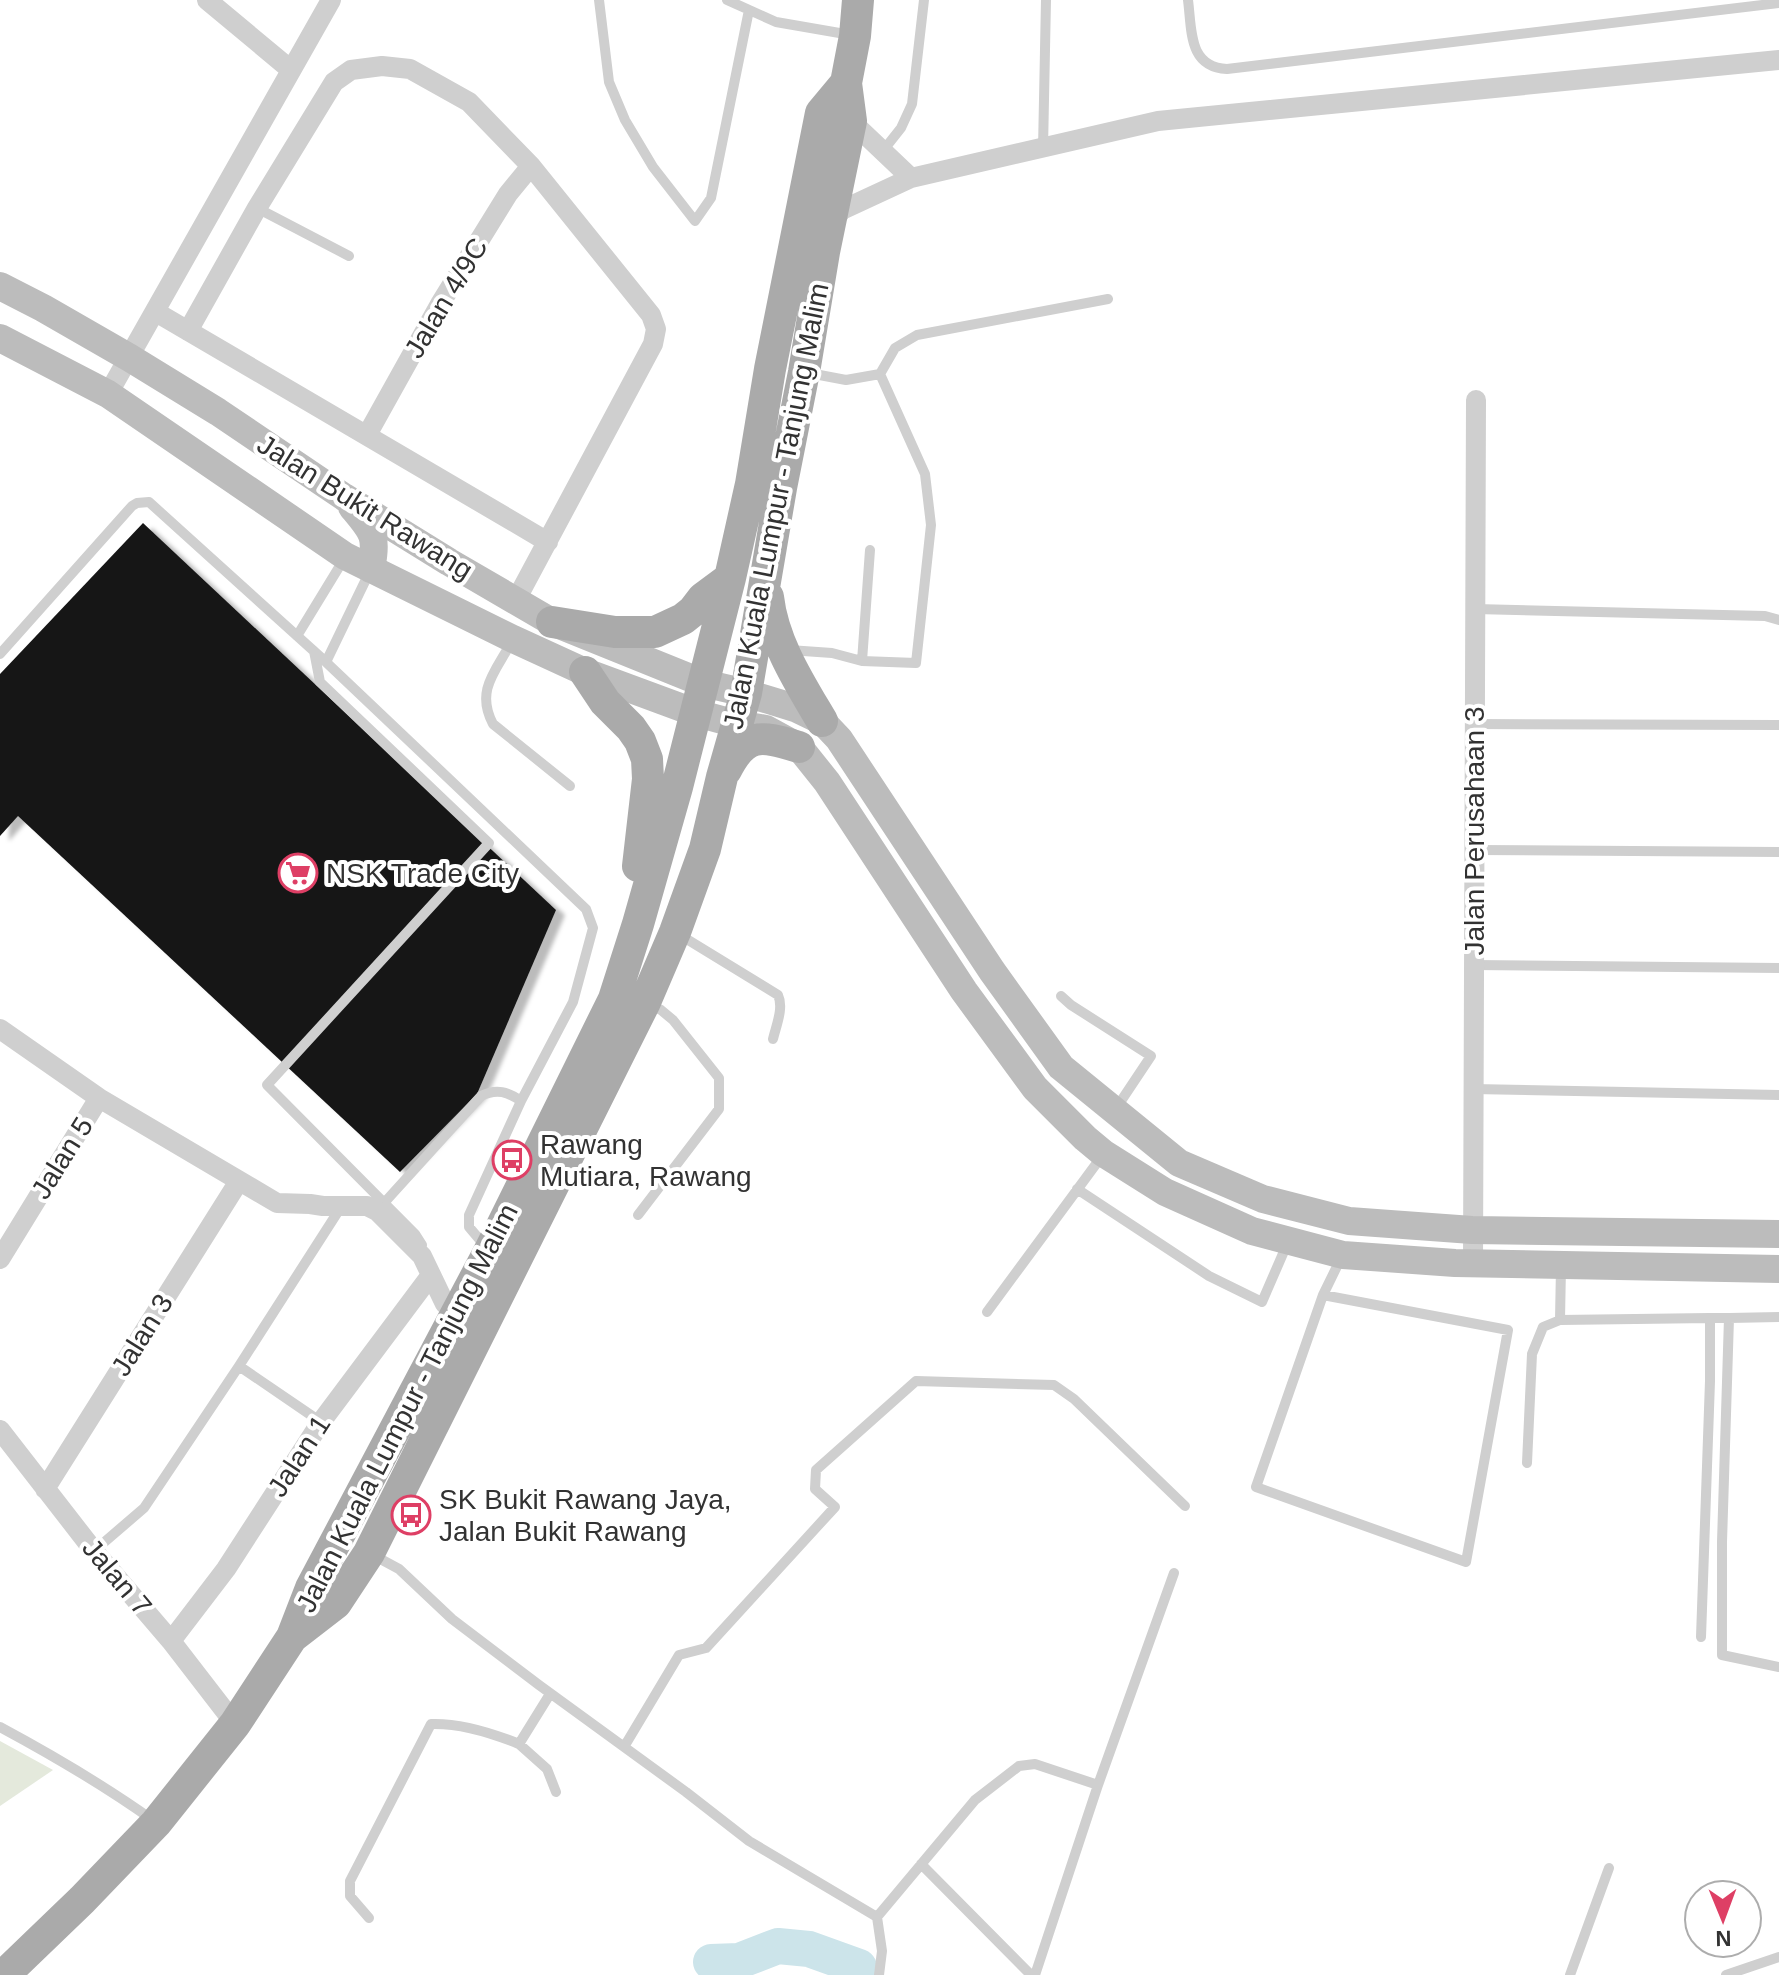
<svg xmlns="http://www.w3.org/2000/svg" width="1779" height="1975" font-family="Arial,sans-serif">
  <defs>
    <filter id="shadow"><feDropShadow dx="9" dy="5" stdDeviation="2" flood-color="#0004"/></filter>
  </defs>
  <rect width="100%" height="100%" fill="#fff"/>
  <path fill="#e4e9dc" d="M 0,1741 L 53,1770 L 0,1806 Z"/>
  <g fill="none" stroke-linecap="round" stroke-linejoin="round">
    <path stroke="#cce4ea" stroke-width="36" d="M 711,1962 L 739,1961 L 778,1946 L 809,1949 L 859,1967"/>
  </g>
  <path fill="#191919" filter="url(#shadow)" d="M 143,523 L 556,910 L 477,1094 L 400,1172 L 18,816 L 0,836 L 0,674 Z"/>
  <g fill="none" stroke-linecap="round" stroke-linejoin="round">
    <path stroke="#cfcfcf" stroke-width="10" d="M 599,0 L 609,82 L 625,120 L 653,167 L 695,221 L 711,198 L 749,10
      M 727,0 L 776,22 L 851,35
      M 1188,0 C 1192,30 1188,67 1227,69 L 1779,3
      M 1043,149 L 1046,0
      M 882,152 L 901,128 L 912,104 L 924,0
      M 257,208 L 349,256
      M 809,373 L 846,380 L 880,374 L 895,348 L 917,335 L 1108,299
      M 1475,609 L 1765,616 L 1779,620
      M 297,636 L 344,559
      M 512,641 C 496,671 475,690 493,724 L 570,786
      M 789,650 L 832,653 L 862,661 L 916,663 L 931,525 L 925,474 L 880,374
      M 314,651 L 320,682 L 489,843 L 267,1085 L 415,1234 L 422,1245
      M 0,654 L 132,506 L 137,503 L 149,502 L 326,662 L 586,909 L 593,928 L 573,1002 L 521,1101 L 469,1215 L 469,1227 L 485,1246
      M 862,661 L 870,550
      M 326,662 L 370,571
      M 1474,724 L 1779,725
      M 1474,850 L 1779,852
      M 680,935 L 778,995 C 784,1008 776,1026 773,1039
      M 1473,965 L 1779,968
      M 1061,996 L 1071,1005 L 1151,1056 L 1115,1110
      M 1473,1089 L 1779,1095
      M 1077,1189 L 1209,1276 L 1262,1302 L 1288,1242
      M 384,1203 L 481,1096 C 497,1088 508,1092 521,1101
      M 638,1215 L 719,1109 L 719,1078 L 673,1020 L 661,1010 L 647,1003
      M 1561,1267 L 1560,1320 L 1710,1318 L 1710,1381 L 1701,1637
      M 1323,1295 L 1508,1330 L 1466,1562 L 1256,1487 L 1323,1295 L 1342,1256
      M 987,1312 L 1102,1156
      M 1710,1318 L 1729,1318 L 1722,1542 L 1722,1655 L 1779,1667
      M 1729,1318 L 1779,1317
      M 239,1366 L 321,1422
      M 1527,1463 L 1532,1354 L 1543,1327 L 1560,1320
      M 94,1551 L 144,1508 L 239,1366 L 341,1207
      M 373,1555 L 399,1569 L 452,1619 L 539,1685 L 686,1792 L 749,1841 L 877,1917
      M 0,1727 C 54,1756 105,1786 154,1821
      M 519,1744 L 547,1769 L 556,1792
      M 624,1747 L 679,1655 L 706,1648 L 835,1507 L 815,1489 L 816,1470 L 916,1381 L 1054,1385 L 1074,1399 L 1185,1506
      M 921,1864 L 1031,1975
      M 369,1918 L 350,1896 L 350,1881 L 431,1724 C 459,1723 492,1733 519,1744 L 550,1694
      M 879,1975 L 882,1951 L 877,1917 L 975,1800 L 1019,1766 L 1035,1764 L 1098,1785 L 1174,1573
      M 1035,1975 L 1098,1785
      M 1570,1975 L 1609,1868
      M 1726,1975 L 1779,1957"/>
    <path stroke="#cfcfcf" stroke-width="20" d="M 207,0 L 291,70
      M 851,121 L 911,178
      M 830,224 L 842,210 L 911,178 L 1158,121 L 1779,60
      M 156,312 L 548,542
      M 188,331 L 257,208 L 334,82 L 351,70 L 382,66 L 410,69 L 469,102 L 531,166 L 651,315 L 656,329 L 653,344 L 516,600
      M 108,394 L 331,0
      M 367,435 L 440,304 L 508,194 L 531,166
      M 0,1029 L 99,1098 L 277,1203 L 310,1204 L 323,1206 L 367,1206 L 377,1211 L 422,1256 L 445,1304
      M 0,1259 L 99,1098
      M 1473,1263 L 1476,400
      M 0,1430 L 94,1551 L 171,1641 L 235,1724
      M 45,1489 L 239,1181
      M 171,1641 L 226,1569 L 321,1422 L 431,1275"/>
    <path stroke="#bcbcbc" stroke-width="28" d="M 0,286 L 43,308 L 130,358 L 218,412 L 344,497 L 449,562 L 552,622 L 703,683 L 746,693 L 795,708 L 822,721 L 839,739 L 992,971 L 1061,1067 L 1179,1163 L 1263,1199 L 1349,1221 L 1472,1230 L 1779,1234
      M 0,338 L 108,394 L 345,556 L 513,639 L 585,672 L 696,713 L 737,724 L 766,729 L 799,747 L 827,782 L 964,991 L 1035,1088 L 1085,1138 L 1103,1153 L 1165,1192 L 1252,1231 L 1343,1255 L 1455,1263 L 1779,1269
      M 352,507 C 373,532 378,536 371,569"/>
    <path stroke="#aaa" stroke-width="32" d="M 768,597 C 773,642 799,682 822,721
      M 552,622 L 615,632 L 655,632 L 683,619 L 693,611 L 703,598 L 730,578
      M 585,672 L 605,702 L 631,728 L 640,741 L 647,759 L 648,779 L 638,866
      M 726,770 C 746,731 761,736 799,747
      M 292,1637 L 336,1603 L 369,1553 L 645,1002 L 675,932 L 705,849 L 722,777 L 746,693 L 781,488 L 804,372 L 824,252 L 851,121 L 846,83 L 855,36 L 858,0
      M 4,1975 L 82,1900 L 156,1823 L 235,1724 L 292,1637 L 311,1588 L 490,1250 L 614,999 L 638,924 L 677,787 L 730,578 L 751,484 L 770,369 L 821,113 L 846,83"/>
  </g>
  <defs>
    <g id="supermarket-ring" transform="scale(2)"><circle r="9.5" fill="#fff" stroke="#de3f65" stroke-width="1.5"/><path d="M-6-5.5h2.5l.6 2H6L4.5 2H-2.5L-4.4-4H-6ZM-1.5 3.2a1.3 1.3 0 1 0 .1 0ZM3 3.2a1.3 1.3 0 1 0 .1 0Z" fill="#de3f65"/></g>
    <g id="bus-ring" transform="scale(2)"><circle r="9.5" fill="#fff" stroke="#de3f65" stroke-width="1.5"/><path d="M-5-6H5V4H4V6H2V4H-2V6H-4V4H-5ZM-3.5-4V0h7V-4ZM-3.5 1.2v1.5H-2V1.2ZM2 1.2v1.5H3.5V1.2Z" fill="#de3f65"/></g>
  </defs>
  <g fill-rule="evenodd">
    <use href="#supermarket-ring" x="298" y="873"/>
    <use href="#bus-ring" x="512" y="1160"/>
    <use href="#bus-ring" x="411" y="1515"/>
  </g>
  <g text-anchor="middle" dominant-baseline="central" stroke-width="8" stroke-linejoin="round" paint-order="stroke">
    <g font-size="28" fill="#323232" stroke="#fff">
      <text transform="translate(446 298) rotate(-59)">Jalan 4/9C</text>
      <text transform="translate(776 506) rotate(-79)">Jalan Kuala Lumpur - Tanjung Malim</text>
      <text transform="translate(365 507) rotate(32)">Jalan Bukit Rawang</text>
      <text transform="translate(1474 831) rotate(-90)">Jalan Perusahaan 3</text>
      <text transform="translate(62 1158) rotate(-58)">Jalan 5</text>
      <text transform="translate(142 1335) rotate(-58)">Jalan 3</text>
      <text transform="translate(407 1408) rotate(-63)">Jalan Kuala Lumpur - Tanjung Malim</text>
      <text transform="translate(299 1456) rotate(-57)">Jalan 1</text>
      <text transform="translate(117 1577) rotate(50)">Jalan 7</text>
    </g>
    <g font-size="28" fill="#323232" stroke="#fff" text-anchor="start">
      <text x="326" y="873">NSK Trade City</text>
      <text x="540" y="1144">Rawang<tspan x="540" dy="32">Mutiara, Rawang</tspan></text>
      <text x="439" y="1499">SK Bukit Rawang Jaya,<tspan x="439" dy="32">Jalan Bukit Rawang</tspan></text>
    </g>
  </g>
  <g transform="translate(1723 1919) rotate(179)"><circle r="38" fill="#ffffff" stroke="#adadad" stroke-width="2"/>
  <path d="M0-6L14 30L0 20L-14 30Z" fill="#de3f65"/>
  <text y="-12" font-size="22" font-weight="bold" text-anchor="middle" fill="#323232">N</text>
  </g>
</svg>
